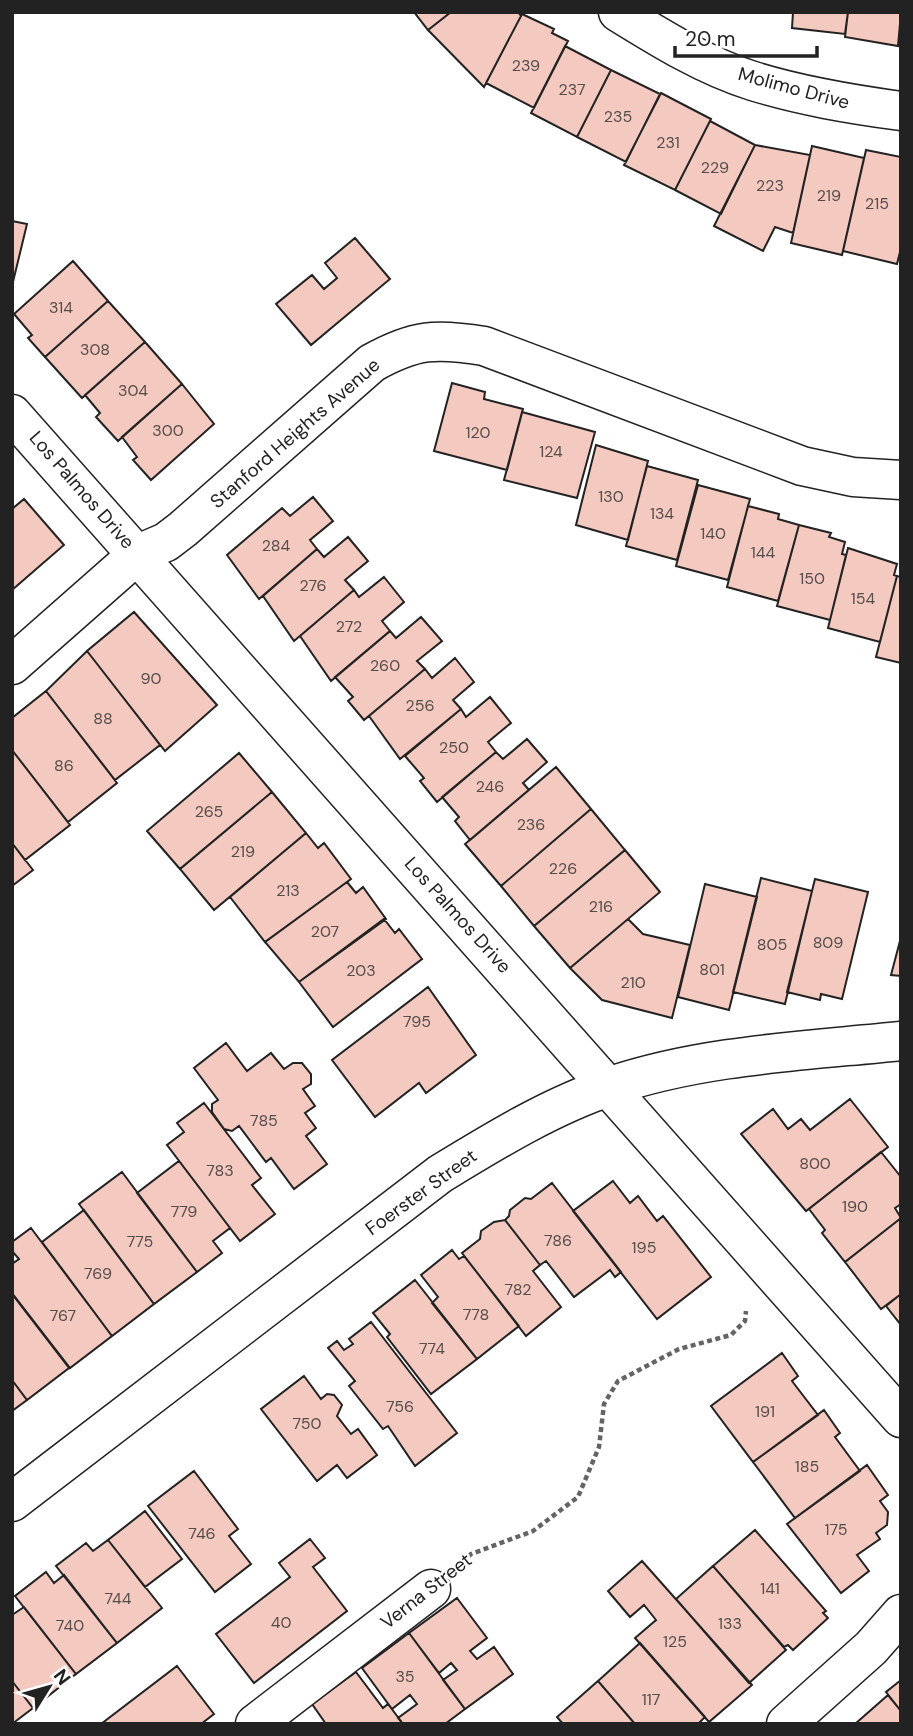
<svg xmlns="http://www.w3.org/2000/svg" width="913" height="1736" font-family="'DM Sans',sans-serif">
  <rect width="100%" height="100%" fill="#fff"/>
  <path fill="#f3c9c0" stroke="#222" stroke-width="2" d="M 414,12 L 451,12 L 428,30 Z
    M 451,12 L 518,12 L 521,16 L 484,87 L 428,30 Z
    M 793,12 L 848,12 L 845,34 L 792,28 Z
    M 848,12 L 901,12 L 898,46 L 845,37 Z
    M 522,14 L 554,29 L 552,33 L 568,41 L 534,108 L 486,83 Z
    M 565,46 L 611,70 L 577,137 L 531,113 Z
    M 611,70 L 660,94 L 626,162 L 577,137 Z
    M 661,93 L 711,119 L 675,190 L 624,165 Z
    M 710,121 L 755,145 L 721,214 L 675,190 Z
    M 755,145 L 810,155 L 793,233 L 775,227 L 763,251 L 714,226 Z
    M 812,146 L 864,158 L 842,255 L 791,243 Z
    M 866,150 L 901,157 L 901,248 L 897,264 L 843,251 Z
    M 12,221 L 27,224 L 12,286 Z
    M 355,238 L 390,279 L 311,345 L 276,304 L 312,275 L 324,289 L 337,278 L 325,263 Z
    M 73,261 L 108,301 L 45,357 L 28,338 L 32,335 L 14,314 Z
    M 108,301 L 145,342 L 82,398 L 45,357 Z
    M 145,342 L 182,384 L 118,441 L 96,417 L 100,413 L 85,395 Z
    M 452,383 L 485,392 L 484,399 L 523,409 L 507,470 L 434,451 Z
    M 182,384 L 214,424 L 151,480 L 133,460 L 137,457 L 122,437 Z
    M 522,412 L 595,432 L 577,498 L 504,480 Z
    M 596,445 L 648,461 L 628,540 L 576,525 Z
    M 647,466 L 698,480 L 677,560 L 626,546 Z
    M 698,485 L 750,499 L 728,580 L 676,566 Z
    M 313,497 L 333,521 L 310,540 L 317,549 L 259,599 L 227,555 L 282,508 L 290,516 Z
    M 24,499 L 64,545 L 12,590 L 12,509 Z
    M 748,506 L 779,514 L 778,519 L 799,525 L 778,601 L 727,587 Z
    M 799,525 L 831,533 L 829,537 L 845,542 L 842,554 L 846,555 L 830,620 L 777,606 Z
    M 348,537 L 368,561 L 345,580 L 354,590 L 294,641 L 263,596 L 317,549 L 324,557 Z
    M 848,548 L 897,564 L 894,575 L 897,576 L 880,642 L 828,628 Z
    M 897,576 L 901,577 L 901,663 L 876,657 Z
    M 384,577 L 404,602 L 382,621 L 390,631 L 331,681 L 300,636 L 354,590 L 359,597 Z
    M 134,612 L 217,705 L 165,751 L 87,651 Z
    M 421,617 L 442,641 L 417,661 L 425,669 L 364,720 L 348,701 L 353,697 L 335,677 L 390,631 L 396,638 Z
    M 87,651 L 160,745 L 115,780 L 46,691 Z
    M 455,658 L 474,682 L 453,700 L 461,709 L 400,759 L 369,716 L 425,669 L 432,678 Z
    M 46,691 L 117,783 L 68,822 L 12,750 L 12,718 Z
    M 490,697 L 511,723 L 488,742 L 496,752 L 437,802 L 420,781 L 424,778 L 405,756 L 461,709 L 466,717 Z
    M 527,739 L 547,762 L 523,783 L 529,790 L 470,840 L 455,821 L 459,817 L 442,797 L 496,752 L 503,759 Z
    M 12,750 L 70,825 L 25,860 L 12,843 Z
    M 239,753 L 272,792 L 180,869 L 147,831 Z
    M 556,767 L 591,809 L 501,886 L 465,844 Z
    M 272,792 L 306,833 L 214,910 L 180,869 Z
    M 591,809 L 625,850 L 534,926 L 501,886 Z
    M 306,833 L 318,848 L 324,843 L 351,879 L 265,942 L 230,897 Z
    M 12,843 L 33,870 L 12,886 Z
    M 625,850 L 660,892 L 570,968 L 534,926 Z
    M 761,878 L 812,891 L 785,1004 L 733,992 Z
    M 815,879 L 868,892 L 842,999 L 821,994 L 820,1000 L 787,992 Z
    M 347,882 L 356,893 L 363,887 L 386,919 L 299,982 L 265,942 Z
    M 705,884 L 757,897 L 729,1010 L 678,997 Z
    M 384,919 L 395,933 L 399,929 L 422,959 L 333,1027 L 299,982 Z
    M 628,919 L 643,934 L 690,945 L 672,1018 L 602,1000 L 570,968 Z
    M 901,937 L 901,976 L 891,975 Z
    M 428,987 L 476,1055 L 426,1093 L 419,1083 L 375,1117 L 332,1060 Z
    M 226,1043 L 247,1071 L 271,1053 L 284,1069 L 293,1063 L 302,1063 L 311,1074 L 311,1084 L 303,1089 L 315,1106 L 305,1113 L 316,1128 L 306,1136 L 327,1164 L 294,1189 L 271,1158 L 266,1162 L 239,1126 L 232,1131 L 224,1129 L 212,1112 L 212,1104 L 218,1100 L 194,1068 Z
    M 850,1099 L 888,1147 L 806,1211 L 741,1134 L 773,1109 L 788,1129 L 801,1119 L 810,1130 Z
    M 204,1103 L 261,1178 L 252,1185 L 275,1214 L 240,1241 L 167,1145 L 184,1132 L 177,1123 Z
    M 881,1152 L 901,1177 L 901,1204 L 895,1208 L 901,1218 L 845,1262 L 822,1233 L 825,1230 L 809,1209 Z
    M 179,1161 L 230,1228 L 213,1241 L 222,1253 L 197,1272 L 137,1193 Z
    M 122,1172 L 197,1272 L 154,1304 L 79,1204 Z
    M 613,1181 L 630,1203 L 638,1196 L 657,1221 L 663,1216 L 711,1277 L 657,1319 L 573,1211 Z
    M 552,1183 L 621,1272 L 615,1277 L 610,1270 L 574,1297 L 546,1261 L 540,1265 L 505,1220 L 509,1216 L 510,1210 L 525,1198 L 531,1199 Z
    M 84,1210 L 154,1304 L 112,1336 L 42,1242 Z
    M 901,1218 L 901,1294 L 881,1309 L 845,1262 Z
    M 505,1220 L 540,1265 L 533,1271 L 561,1307 L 526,1336 L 462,1253 L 480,1239 L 481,1231 L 494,1222 Z
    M 31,1228 L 112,1336 L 70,1368 L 12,1293 L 12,1264 L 19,1259 L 12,1251 L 12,1242 Z
    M 452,1250 L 459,1259 L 464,1256 L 519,1326 L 477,1359 L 432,1303 L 438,1297 L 421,1275 Z
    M 415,1280 L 477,1359 L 431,1394 L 387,1337 L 390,1334 L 373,1313 Z
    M 12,1294 L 69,1368 L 27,1400 L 12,1380 Z
    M 901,1294 L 901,1325 L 886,1306 Z
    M 371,1322 L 457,1433 L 415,1466 L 388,1426 L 383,1429 L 349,1386 L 355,1381 L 328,1348 L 337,1341 L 344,1350 L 353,1344 L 349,1339 Z
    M 782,1353 L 798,1376 L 792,1381 L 818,1415 L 753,1462 L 711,1406 Z
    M 304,1376 L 321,1399 L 327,1394 L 334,1395 L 342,1405 L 337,1416 L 351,1434 L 358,1429 L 377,1455 L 347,1478 L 337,1465 L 317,1481 L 261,1409 Z
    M 12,1380 L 27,1400 L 12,1411 Z
    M 824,1410 L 840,1433 L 835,1437 L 860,1471 L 795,1518 L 753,1462 Z
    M 867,1465 L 888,1495 L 880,1501 L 888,1512 L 887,1525 L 876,1533 L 880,1539 L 857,1555 L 869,1571 L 841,1593 L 787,1524 Z
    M 194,1471 L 238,1529 L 229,1536 L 251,1564 L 215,1592 L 148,1506 Z
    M 145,1511 L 182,1559 L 145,1587 L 108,1540 Z
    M 755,1530 L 826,1611 L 823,1613 L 828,1618 L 793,1650 L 788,1645 L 784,1647 L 713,1566 Z
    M 310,1539 L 325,1558 L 313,1567 L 347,1611 L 254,1683 L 216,1634 L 290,1577 L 279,1563 Z
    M 108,1540 L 162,1608 L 117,1643 L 56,1566 L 86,1543 L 93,1551 Z
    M 642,1561 L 752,1685 L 709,1722 L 635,1638 L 656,1620 L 644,1605 L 630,1617 L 608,1591 Z
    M 713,1566 L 786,1650 L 749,1683 L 676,1599 Z
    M 46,1572 L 54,1583 L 64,1575 L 117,1643 L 76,1674 L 15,1596 Z
    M 457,1598 L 487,1638 L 470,1651 L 477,1659 L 494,1647 L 513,1674 L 465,1709 L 443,1680 L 457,1670 L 451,1663 L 439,1673 L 409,1633 Z
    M 24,1607 L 76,1674 L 33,1708 L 12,1681 L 12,1615 Z
    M 409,1633 L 465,1709 L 445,1724 L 403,1724 L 398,1718 L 417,1704 L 410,1695 L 392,1709 L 362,1668 Z
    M 640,1643 L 705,1717 L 698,1724 L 635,1724 L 598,1681 Z
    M 177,1666 L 214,1714 L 201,1724 L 101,1724 Z
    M 356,1672 L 383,1708 L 388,1704 L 403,1724 L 326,1724 L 312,1704 Z
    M 901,1680 L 901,1711 L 886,1692 Z
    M 12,1681 L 33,1708 L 12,1724 Z
    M 598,1681 L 635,1724 L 563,1724 L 557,1717 Z
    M 888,1695 L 901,1711 L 901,1724 L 855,1724 Z"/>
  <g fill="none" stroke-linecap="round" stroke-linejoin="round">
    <g stroke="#222" stroke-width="41">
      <path id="minor" d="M 618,12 C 660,38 705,66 753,81 C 801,96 850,104 901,111
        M 12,414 L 901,1418
        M 12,665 L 138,554 L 166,542 L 183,529 L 372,363 C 415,339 436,338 484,346 L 802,466 L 853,477 L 901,480
        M 12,1502 L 440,1174 C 494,1141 551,1106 611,1086 C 703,1055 804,1051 901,1041
        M 255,1724 L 431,1589
        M 786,1724 L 871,1648 L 901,1614"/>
    </g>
    <path stroke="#646464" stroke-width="4.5" stroke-dasharray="5 3.5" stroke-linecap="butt" d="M 462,1562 L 471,1554 L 533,1531 L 578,1497 L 599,1447 L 604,1404 L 618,1381 L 679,1349 L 731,1335 L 745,1321 L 746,1311"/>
    <use href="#minor" stroke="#fff" stroke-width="38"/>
  </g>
  <g text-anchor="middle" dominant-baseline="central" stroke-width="5" stroke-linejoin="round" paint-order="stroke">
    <g font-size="16" fill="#564c4a">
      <text x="526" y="65">239</text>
      <text x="572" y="89">237</text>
      <text x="618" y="116">235</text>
      <text x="668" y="142">231</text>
      <text x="715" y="167">229</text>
      <text x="770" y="185">223</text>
      <text x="829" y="195">219</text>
      <text x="877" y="203">215</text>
      <text x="61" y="307">314</text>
      <text x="95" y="349">308</text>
      <text x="133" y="390">304</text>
      <text x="168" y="430">300</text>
      <text x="478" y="432">120</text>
      <text x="551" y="451">124</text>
      <text x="611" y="496">130</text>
      <text x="662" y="513">134</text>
      <text x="713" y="533">140</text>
      <text x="276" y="545">284</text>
      <text x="763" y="552">144</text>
      <text x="812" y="578">150</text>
      <text x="313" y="585">276</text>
      <text x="863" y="598">154</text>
      <text x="349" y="626">272</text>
      <text x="385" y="665">260</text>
      <text x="151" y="678">90</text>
      <text x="420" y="705">256</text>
      <text x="103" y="718">88</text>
      <text x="454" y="747">250</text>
      <text x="64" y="765">86</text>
      <text x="490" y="786">246</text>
      <text x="209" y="811">265</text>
      <text x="531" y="824">236</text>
      <text x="243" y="851">219</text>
      <text x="563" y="868">226</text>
      <text x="288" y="890">213</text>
      <text x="601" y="906">216</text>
      <text x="325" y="931">207</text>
      <text x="828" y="942">809</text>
      <text x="772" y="944">805</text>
      <text x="712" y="969">801</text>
      <text x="361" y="970">203</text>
      <text x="633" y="982">210</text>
      <text x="417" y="1021">795</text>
      <text x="264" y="1120">785</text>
      <text x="815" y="1163">800</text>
      <text x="220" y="1170">783</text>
      <text x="855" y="1206">190</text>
      <text x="184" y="1211">779</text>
      <text x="558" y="1240">786</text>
      <text x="140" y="1241">775</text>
      <text x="644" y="1247">195</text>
      <text x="98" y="1273">769</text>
      <text x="518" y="1289">782</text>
      <text x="476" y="1314">778</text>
      <text x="63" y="1315">767</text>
      <text x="432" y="1348">774</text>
      <text x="400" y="1406">756</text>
      <text x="765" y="1411">191</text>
      <text x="307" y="1423">750</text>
      <text x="807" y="1466">185</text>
      <text x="836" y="1529">175</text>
      <text x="202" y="1533">746</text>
      <text x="770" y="1588">141</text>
      <text x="118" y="1598">744</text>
      <text x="281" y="1622">40</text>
      <text x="730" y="1623">133</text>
      <text x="70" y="1625">740</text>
      <text x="675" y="1641">125</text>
      <text x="405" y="1676">35</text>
      <text x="651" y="1699">117</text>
    </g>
    <g font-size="19" fill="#222" stroke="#fff">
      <text transform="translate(794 88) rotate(15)">Molimo Drive</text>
      <text transform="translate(295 433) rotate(-41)">Stanford Heights Avenue</text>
      <text transform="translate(82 490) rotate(49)">Los Palmos Drive</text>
      <text transform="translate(458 915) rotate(48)">Los Palmos Drive</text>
      <text transform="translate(421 1192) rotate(-36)">Foerster Street</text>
      <text transform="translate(426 1591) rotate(-38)">Verna Street</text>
    </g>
  </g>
  <rect width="913" height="1736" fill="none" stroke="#222222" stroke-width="28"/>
  <g transform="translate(49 1687) rotate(53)" stroke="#ffffff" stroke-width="5" paint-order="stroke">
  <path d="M0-5L12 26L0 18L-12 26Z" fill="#222222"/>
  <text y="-10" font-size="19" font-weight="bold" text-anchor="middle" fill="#222222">N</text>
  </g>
  <path d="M675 46v10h142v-10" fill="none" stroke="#222222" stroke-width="3.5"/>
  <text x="685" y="46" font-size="21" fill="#222222" stroke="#ffffff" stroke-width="5" paint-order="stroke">20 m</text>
</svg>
